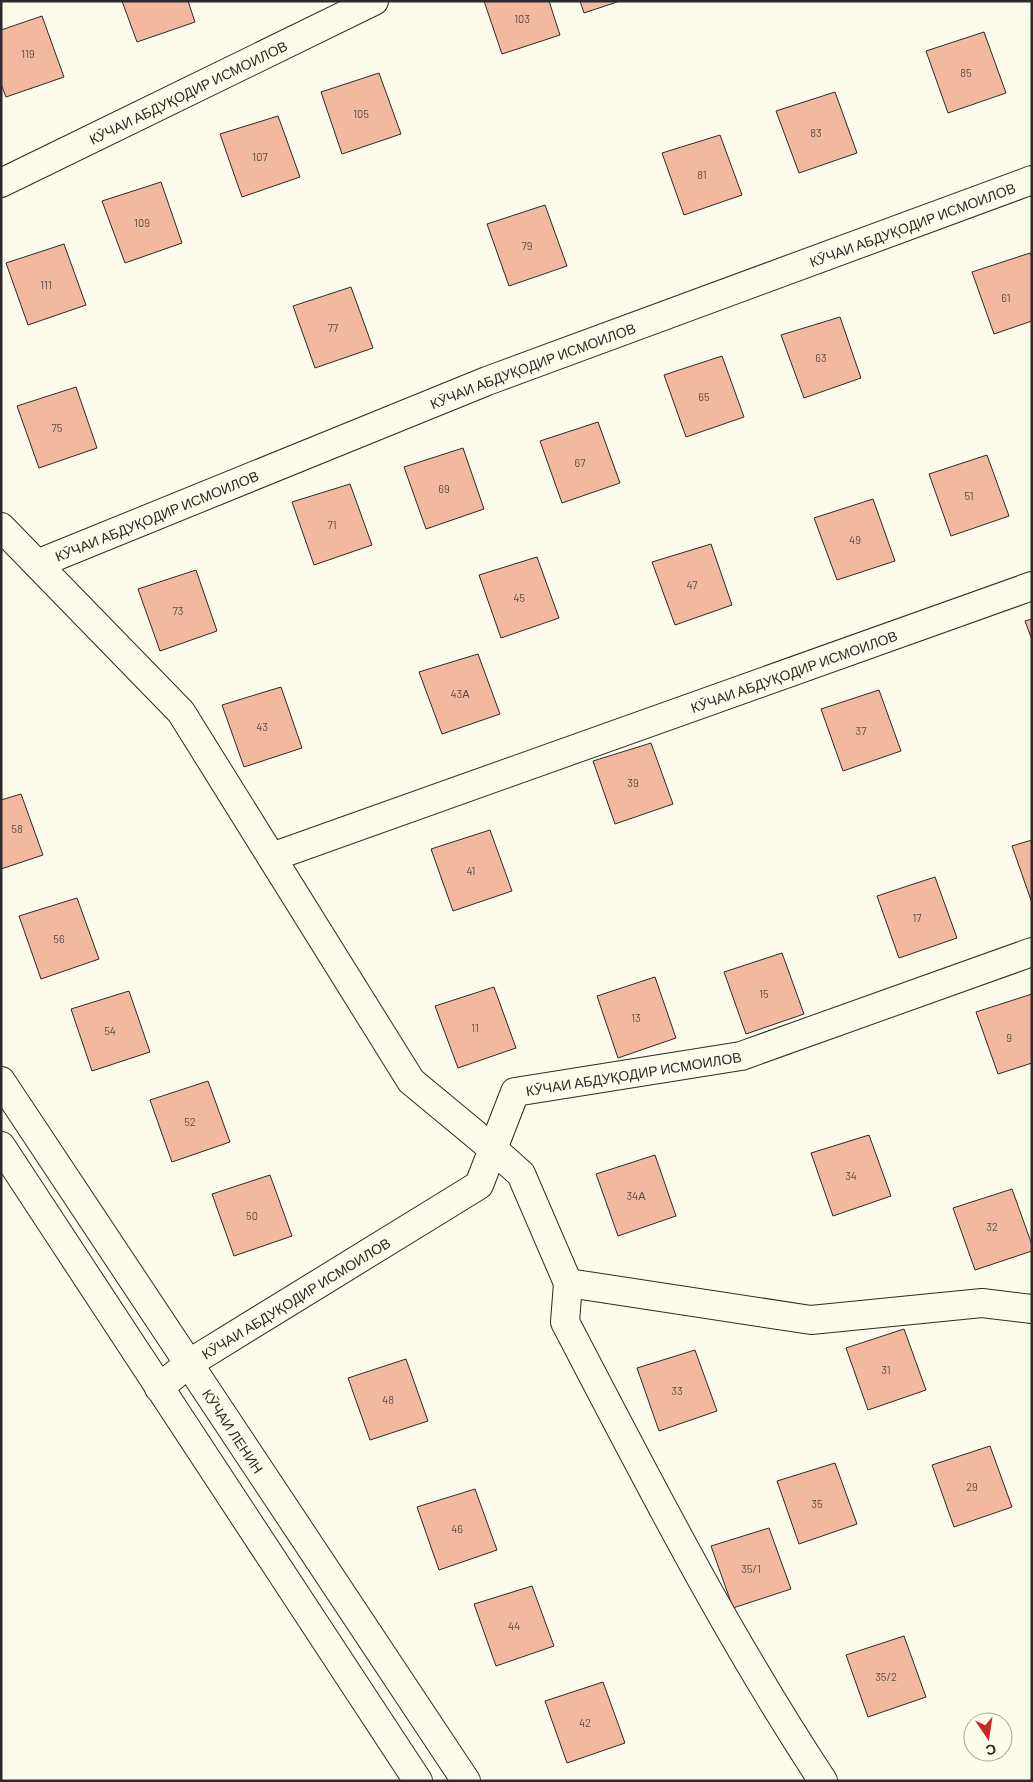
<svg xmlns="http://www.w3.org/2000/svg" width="1033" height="1782" font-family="Barlow,sans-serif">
  <rect width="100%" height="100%" fill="#fdfbea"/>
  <path fill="#f2b8a0" stroke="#2b2b2b" d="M 122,1 L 188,1 L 195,22 L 137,42 Z
    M 484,1 L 549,1 L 560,35 L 502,54 Z
    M 580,1 L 620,1 L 584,13 Z
    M 42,16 L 64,77 L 6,97 L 1,84 L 1,30 Z
    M 984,32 L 1006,93 L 948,113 L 926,51 Z
    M 379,73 L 401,134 L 342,154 L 321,92 Z
    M 835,92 L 857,153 L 799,173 L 776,111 Z
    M 278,116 L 300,177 L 242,197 L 220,134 Z
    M 720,135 L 742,195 L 684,215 L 662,153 Z
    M 161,182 L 182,243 L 125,263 L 102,201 Z
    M 545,205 L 567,266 L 509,286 L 487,224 Z
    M 64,244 L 86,305 L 28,325 L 6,263 Z
    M 1030,253 L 1032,258 L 1032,321 L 994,334 L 972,272 Z
    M 351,287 L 373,348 L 315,368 L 293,306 Z
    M 840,317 L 861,378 L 804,398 L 781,335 Z
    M 722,356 L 744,417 L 686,437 L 664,375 Z
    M 76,387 L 97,448 L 39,468 L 17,406 Z
    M 598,422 L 620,483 L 562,503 L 540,441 Z
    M 463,448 L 484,509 L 426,529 L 404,467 Z
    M 987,455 L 1009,516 L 951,536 L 929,474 Z
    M 350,484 L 372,545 L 314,565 L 292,502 Z
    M 873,499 L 895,561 L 837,580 L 814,518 Z
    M 711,544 L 732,605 L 675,625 L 652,562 Z
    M 537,557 L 559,618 L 501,638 L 479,575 Z
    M 196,570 L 217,631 L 160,651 L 138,589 Z
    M 1032,619 L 1032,640 L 1025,621 Z
    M 478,654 L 500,714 L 442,734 L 419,672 Z
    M 281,687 L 302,748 L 244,767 L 222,705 Z
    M 879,690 L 901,751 L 843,771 L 821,709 Z
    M 651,743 L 673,804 L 615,824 L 593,761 Z
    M 21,794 L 43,855 L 1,869 L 1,800 Z
    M 490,830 L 512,891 L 453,911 L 431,849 Z
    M 1032,840 L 1032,903 L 1012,846 Z
    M 935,877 L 957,938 L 899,958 L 877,896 Z
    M 77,898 L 99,959 L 41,979 L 19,916 Z
    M 782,953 L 804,1014 L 746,1034 L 724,972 Z
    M 655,977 L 676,1038 L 618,1058 L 597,996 Z
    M 494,987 L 516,1048 L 458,1068 L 435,1006 Z
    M 129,991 L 150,1052 L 92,1071 L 71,1009 Z
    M 1032,994 L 1032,1063 L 998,1074 L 976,1012 Z
    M 208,1081 L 230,1142 L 172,1162 L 150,1100 Z
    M 869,1135 L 891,1196 L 833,1216 L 811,1153 Z
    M 655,1155 L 676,1216 L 618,1236 L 596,1174 Z
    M 270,1175 L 292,1236 L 234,1256 L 212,1194 Z
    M 1012,1189 L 1032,1245 L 1032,1251 L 975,1270 L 953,1208 Z
    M 904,1329 L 926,1390 L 868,1410 L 846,1348 Z
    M 695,1350 L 717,1411 L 659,1431 L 637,1368 Z
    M 406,1359 L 428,1421 L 370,1440 L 348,1378 Z
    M 990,1446 L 1012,1507 L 954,1527 L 932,1465 Z
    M 835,1463 L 857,1524 L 799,1544 L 777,1481 Z
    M 475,1489 L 497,1550 L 439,1570 L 417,1507 Z
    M 769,1528 L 791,1589 L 733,1608 L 711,1546 Z
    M 532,1586 L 554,1646 L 496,1666 L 474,1604 Z
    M 904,1636 L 926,1697 L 868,1717 L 846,1655 Z
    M 603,1682 L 625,1743 L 567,1763 L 545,1701 Z"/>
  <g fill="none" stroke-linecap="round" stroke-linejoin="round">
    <g stroke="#2b2b2b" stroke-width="30">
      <g id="minor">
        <path id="s1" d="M 1,183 L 374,1"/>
        <path d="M 1,527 L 181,712 L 411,1081 L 493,1149 L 521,1174 L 568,1283 L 811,1320 L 982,1303 L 1032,1309"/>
        <path id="s2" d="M 37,564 L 487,381 L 1032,180"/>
        <path id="s3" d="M 272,857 L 1032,586"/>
        <path d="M 568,1283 L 565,1322 C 646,1477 726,1634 823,1781"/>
        <path id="s4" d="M 159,1388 L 188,1364 L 479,1185 L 515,1092 L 741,1056 L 1032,952"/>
      </g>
    </g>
    <g stroke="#2b2b2b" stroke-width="30">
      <g id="tertiary">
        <path id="s5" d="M 1,1081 L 466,1781"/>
        <path d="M 1,1146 L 418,1781"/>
      </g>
    </g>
    <use href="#minor" stroke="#fdfbea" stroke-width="28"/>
    <use href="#tertiary" stroke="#fdfbea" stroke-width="28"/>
  </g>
  <g text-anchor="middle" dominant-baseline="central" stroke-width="4" stroke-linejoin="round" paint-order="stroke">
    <g font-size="11" fill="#5d4e48">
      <text x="522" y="18">103</text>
      <text x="28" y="53">119</text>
      <text x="966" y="72">85</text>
      <text x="361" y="113">105</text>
      <text x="816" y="132">83</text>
      <text x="260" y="156">107</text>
      <text x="702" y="174">81</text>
      <text x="142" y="222">109</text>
      <text x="527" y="245">79</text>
      <text x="46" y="284">111</text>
      <text x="1006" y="297">61</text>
      <text x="333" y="327">77</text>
      <text x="821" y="357">63</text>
      <text x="704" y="396">65</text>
      <text x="57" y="427">75</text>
      <text x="580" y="462">67</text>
      <text x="444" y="488">69</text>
      <text x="969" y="495">51</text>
      <text x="332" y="524">71</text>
      <text x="855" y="539">49</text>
      <text x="692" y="584">47</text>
      <text x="519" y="597">45</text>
      <text x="178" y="610">73</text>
      <text x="460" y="693">43А</text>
      <text x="262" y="726">43</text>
      <text x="861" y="730">37</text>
      <text x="633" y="782">39</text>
      <text x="17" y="828">58</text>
      <text x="471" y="870">41</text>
      <text x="917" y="917">17</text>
      <text x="59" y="938">56</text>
      <text x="764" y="993">15</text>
      <text x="636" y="1017">13</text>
      <text x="475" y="1027">11</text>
      <text x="110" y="1030">54</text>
      <text x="1009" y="1037">9</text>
      <text x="190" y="1121">52</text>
      <text x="851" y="1175">34</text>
      <text x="636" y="1195">34А</text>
      <text x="252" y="1215">50</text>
      <text x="992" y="1226">32</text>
      <text x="886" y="1369">31</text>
      <text x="677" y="1390">33</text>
      <text x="388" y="1399">48</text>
      <text x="972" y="1486">29</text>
      <text x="817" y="1503">35</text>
      <text x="457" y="1528">46</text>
      <text x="751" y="1568">35/1</text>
      <text x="514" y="1625">44</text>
      <text x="886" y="1676">35/2</text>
      <text x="585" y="1722">42</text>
    </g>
    <g font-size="14" fill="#2b2b2b" stroke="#fdfbea">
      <text stroke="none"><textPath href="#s1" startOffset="208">КӮЧАИ АБДУҚОДИР ИСМОИЛОВ</textPath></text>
      <text stroke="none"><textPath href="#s2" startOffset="939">КӮЧАИ АБДУҚОДИР ИСМОИЛОВ</textPath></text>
      <text stroke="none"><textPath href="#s2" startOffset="534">КӮЧАИ АБДУҚОДИР ИСМОИЛОВ</textPath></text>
      <text stroke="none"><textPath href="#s2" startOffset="129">КӮЧАИ АБДУҚОДИР ИСМОИЛОВ</textPath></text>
      <text stroke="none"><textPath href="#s3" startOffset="554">КӮЧАИ АБДУҚОДИР ИСМОИЛОВ</textPath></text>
      <text stroke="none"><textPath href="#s4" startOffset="599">КӮЧАИ АБДУҚОДИР ИСМОИЛОВ</textPath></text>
      <text stroke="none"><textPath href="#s4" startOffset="164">КӮЧАИ АБДУҚОДИР ИСМОИЛОВ</textPath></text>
      <text stroke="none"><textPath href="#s5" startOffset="420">КӮЧАИ ЛЕНИН</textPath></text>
    </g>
  </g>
  <rect width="1033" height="1782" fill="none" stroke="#2b2b2b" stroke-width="5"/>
  <g transform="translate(988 1737) rotate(167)"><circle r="24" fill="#fdfbea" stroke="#a9a89e"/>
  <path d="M0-4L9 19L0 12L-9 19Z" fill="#c62828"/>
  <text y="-8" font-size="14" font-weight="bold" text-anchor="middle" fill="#2b2b2b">С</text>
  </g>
</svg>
